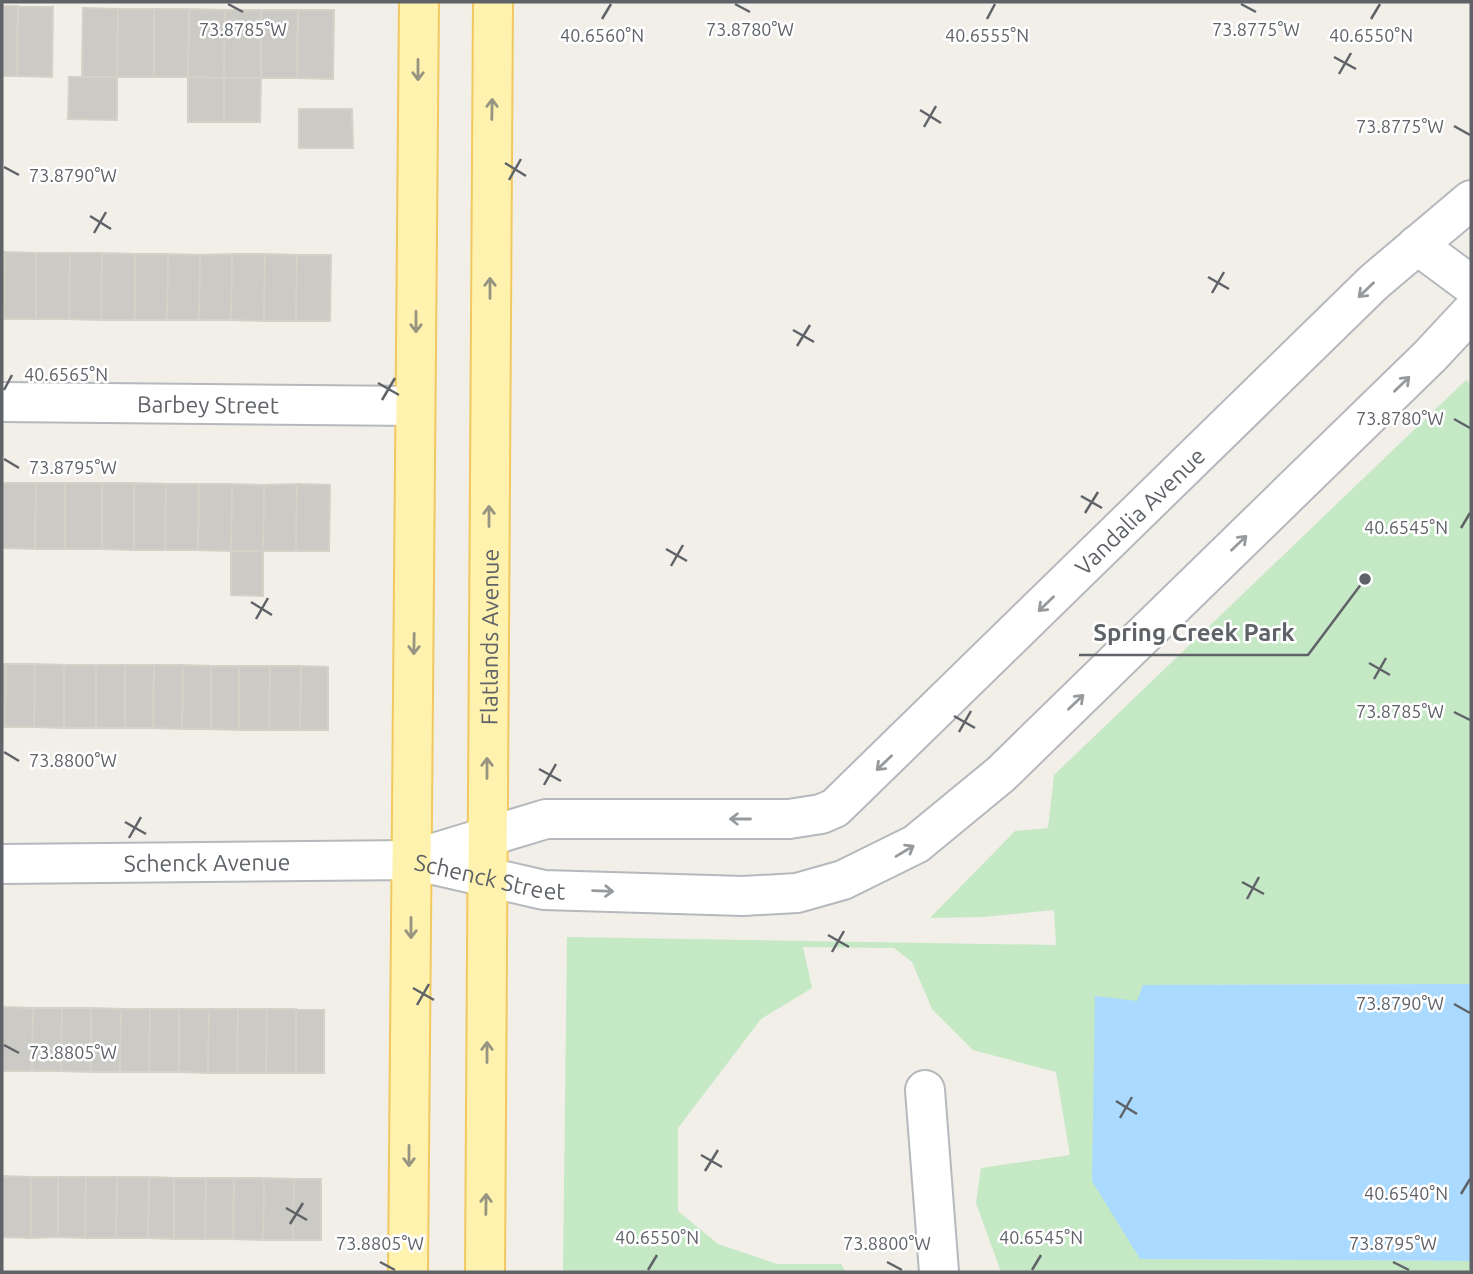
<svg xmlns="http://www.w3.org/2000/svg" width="1473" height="1274" font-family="Ubuntu,sans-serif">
  <rect width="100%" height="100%" fill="#f1efe8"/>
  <path fill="#c5e8c5" d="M 1466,380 L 1471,385 L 1471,984 L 1143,985 L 1140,1259 L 1471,1261 L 1471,1272 L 1001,1272 L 976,1203 L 981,1168 L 1070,1155 L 1056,1072 L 973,1050 L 932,1009 L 912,962 L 894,948 L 803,947 L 812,988 L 761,1019 L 678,1128 L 678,1211 L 718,1244 L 777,1264 L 841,1264 L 846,1272 L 563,1272 L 567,937 L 1056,945 L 1054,910 L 983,917 L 930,918 L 1015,831 L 1048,828 L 1054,775 Z"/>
  <path fill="#aadaff" d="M 1471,984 L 1471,1261 L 1140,1259 L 1092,1181 L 1095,996 L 1137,1001 L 1143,985 Z"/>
  <path fill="#cccac5" stroke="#d6d1c6" stroke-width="2" d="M 2,6 L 18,6 L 17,76 L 2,76 Z
    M 18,6 L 53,7 L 52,77 L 17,76 Z
    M 83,8 L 118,9 L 117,77 L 82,77 Z
    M 118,9 L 154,9 L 154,77 L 117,77 Z
    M 154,9 L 189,9 L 188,77 L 154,77 Z
    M 189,9 L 225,10 L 224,78 L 188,77 Z
    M 225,10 L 261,10 L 261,78 L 224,78 Z
    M 261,10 L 298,10 L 297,78 L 261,78 Z
    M 298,10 L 334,10 L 333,79 L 297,78 Z
    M 69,77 L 117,77 L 117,120 L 68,119 Z
    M 188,77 L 224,78 L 224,122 L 188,122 Z
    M 224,78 L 261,78 L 260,122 L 224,122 Z
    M 299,109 L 352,109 L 353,148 L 299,148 Z
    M 2,252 L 5,252 L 4,319 L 2,319 Z
    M 5,252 L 36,253 L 36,319 L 4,319 Z
    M 36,253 L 70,253 L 69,319 L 36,319 Z
    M 70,253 L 102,253 L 101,320 L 69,319 Z
    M 102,253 L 135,254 L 135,320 L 101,320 Z
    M 135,254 L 168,254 L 167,320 L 135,320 Z
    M 168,254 L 200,255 L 199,320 L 167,320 Z
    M 232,254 L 231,320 L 199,320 L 200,255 Z
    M 232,254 L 265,254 L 264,321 L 231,320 Z
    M 265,254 L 297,255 L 296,321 L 264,321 Z
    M 297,255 L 331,255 L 330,321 L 296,321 Z
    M 2,483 L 3,483 L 3,548 L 2,548 Z
    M 3,483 L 36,483 L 35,549 L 3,548 Z
    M 36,483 L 65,483 L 65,549 L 35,549 Z
    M 65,483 L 102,483 L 102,549 L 65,549 Z
    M 102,483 L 134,483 L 134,550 L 102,549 Z
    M 134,483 L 166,484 L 165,550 L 134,550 Z
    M 166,484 L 199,484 L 198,550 L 165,550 Z
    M 199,484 L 232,484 L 231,551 L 198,550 Z
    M 232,484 L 264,485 L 263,551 L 231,551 Z
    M 297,484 L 296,551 L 263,551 L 264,485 Z
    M 297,484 L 330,485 L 329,551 L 296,551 Z
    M 231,551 L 263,551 L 263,596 L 231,595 Z
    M 2,664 L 6,664 L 5,727 L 2,727 Z
    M 6,664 L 35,664 L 34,727 L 5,727 Z
    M 35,664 L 64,665 L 64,728 L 34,727 Z
    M 64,665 L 96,665 L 96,728 L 64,728 Z
    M 96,665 L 125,665 L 125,728 L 96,728 Z
    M 125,665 L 154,665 L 153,728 L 125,728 Z
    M 154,665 L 183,665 L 182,729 L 153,728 Z
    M 183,665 L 211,666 L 211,729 L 182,729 Z
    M 211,666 L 239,666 L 239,730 L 211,729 Z
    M 239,666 L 270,666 L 269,730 L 239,730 Z
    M 270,666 L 301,666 L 300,730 L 269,730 Z
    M 301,666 L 328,667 L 328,730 L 300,730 Z
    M 2,1007 L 33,1008 L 32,1071 L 2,1071 Z
    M 33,1008 L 62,1008 L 61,1071 L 32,1071 Z
    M 62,1008 L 91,1008 L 91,1072 L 61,1071 Z
    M 91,1008 L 121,1009 L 120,1072 L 91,1072 Z
    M 121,1009 L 150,1009 L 149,1072 L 120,1072 Z
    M 150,1009 L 179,1009 L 179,1072 L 149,1072 Z
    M 179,1009 L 209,1009 L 208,1073 L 179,1072 Z
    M 209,1009 L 238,1009 L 237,1073 L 208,1073 Z
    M 238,1009 L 267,1009 L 266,1073 L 237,1073 Z
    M 267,1009 L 296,1009 L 296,1073 L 266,1073 Z
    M 296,1009 L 324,1010 L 324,1073 L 296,1073 Z
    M 2,1176 L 31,1177 L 31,1238 L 2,1237 Z
    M 31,1177 L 58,1177 L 58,1237 L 31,1238 Z
    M 58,1177 L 86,1177 L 85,1238 L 58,1237 Z
    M 86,1177 L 117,1177 L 116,1238 L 85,1238 Z
    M 117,1177 L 149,1177 L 148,1238 L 116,1238 Z
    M 149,1177 L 174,1178 L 174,1239 L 148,1238 Z
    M 174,1178 L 206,1178 L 205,1239 L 174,1239 Z
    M 206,1178 L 234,1178 L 233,1239 L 205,1239 Z
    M 234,1178 L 264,1178 L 263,1240 L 233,1239 Z
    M 264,1178 L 294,1179 L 293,1240 L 263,1240 Z
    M 294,1179 L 321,1179 L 321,1240 L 293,1240 Z"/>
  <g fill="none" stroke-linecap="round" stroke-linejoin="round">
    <g stroke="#b5b8bc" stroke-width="42">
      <g id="minor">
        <path d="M 1417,245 L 1471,285"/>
        <path id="s1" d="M 2,402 L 415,406"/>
        <path id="s2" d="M 414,859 L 546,819 L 789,819 L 821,814 L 835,808 L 1374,282 L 1471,200"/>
        <path id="s3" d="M 2,864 L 412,860 L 544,890 L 743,896 L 797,893 L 843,880 L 916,844 L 1001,774 L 1430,356 L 1471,312"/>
        <path d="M 925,1090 L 939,1272"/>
      </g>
    </g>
    <g stroke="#f2c960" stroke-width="42">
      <g id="major">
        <path d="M 408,1272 L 419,2"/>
        <path id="s4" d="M 485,1272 L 493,2"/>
      </g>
    </g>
    <use href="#minor" stroke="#fff" stroke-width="38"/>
    <use href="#major" stroke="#fff2af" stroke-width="38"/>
  </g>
  <defs><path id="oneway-shaft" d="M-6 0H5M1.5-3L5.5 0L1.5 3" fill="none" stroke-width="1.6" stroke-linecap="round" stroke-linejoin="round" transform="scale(1.75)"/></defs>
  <g stroke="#979581">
    <use href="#oneway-shaft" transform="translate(418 70) rotate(90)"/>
    <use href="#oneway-shaft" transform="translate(492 109) rotate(-89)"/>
    <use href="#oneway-shaft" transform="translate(490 288) rotate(-90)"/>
    <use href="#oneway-shaft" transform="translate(416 322) rotate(90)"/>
    <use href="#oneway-shaft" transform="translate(489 516) rotate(-90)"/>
    <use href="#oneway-shaft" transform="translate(414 644) rotate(91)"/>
    <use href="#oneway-shaft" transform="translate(487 768) rotate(-90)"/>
    <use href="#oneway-shaft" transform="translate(411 928) rotate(90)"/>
    <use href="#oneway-shaft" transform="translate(487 1052) rotate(-90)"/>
    <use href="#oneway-shaft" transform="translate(409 1156) rotate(90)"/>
    <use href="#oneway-shaft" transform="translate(486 1204) rotate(-89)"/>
  </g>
  <g stroke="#979a9d">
    <use href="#oneway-shaft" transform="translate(1366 290) rotate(136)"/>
    <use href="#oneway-shaft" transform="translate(1402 384) rotate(-44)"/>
    <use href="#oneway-shaft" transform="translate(1239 543) rotate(-44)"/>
    <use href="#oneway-shaft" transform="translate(1046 604) rotate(136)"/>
    <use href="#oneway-shaft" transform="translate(1076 702) rotate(-44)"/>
    <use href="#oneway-shaft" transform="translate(884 763) rotate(136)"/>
    <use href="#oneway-shaft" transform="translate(740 819) rotate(-180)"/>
    <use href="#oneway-shaft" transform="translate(905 851) rotate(-31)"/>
    <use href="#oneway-shaft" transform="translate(603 891) rotate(2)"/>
  </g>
  <path fill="none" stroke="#5f6368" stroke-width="2.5" d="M 228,4 L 243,12M 735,4 L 750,12M 1241,4 L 1256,12M 602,19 L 611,4M 987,19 L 995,4M 1371,19 L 1380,4M 1334,57 L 1356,69M 1339,74 L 1351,53M 920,110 L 941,123M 1454,126 L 1470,135M 924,127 L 936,106M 505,163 L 526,176M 4,167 L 19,175M 509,180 L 521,159M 90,216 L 111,229M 94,233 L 106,212M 1208,277 L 1229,289M 1212,293 L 1224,272M 793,330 L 814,342M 797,346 L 810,325M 378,383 L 399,395M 4,390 L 12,375M 382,400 L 395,378M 1454,419 L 1470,428M 4,459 L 19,468M 1081,496 L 1102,508M 1085,513 L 1098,492M 1461,528 L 1470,513M 666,549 L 687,561M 671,566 L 683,545M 251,602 L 272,615M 256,619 L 268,598M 1369,663 L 1390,675M 1374,679 L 1386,658M 1454,712 L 1470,720M 954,716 L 975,728M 959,732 L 971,711M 4,752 L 19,761M 539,769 L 561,781M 544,785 L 556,764M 125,822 L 146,834M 129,838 L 141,817M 1242,882 L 1264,894M 1247,899 L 1259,877M 828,935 L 849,947M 832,952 L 844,931M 413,988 L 434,1000M 1454,1004 L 1470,1013M 417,1005 L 429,984M 4,1045 L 19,1053M 1116,1101 L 1137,1114M 1120,1118 L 1132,1097M 701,1155 L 722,1167M 705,1171 L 718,1150M 1461,1194 L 1470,1179M 286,1208 L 307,1220M 290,1224 L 303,1203M 380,1262 L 395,1270M 887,1262 L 902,1270M 1393,1262 L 1409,1270M 648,1270 L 657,1255M 1032,1270 L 1041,1255"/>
  <g text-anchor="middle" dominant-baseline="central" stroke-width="5" stroke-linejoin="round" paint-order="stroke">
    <g font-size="23" fill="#5f6368" stroke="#fff">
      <text stroke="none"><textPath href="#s1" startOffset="206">Barbey Street</textPath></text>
      <text stroke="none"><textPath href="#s2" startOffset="854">Vandalia Avenue</textPath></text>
      <text stroke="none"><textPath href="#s4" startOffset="635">Flatlands Avenue</textPath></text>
      <text stroke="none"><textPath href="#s3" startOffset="205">Schenck Avenue</textPath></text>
      <text stroke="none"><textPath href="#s3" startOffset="490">Schenck Street</textPath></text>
    </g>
  </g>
  <g font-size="18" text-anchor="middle" fill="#5f6368" stroke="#fff" stroke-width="5" stroke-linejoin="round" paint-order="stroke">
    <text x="243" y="36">73.8785°W</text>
    <text x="750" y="36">73.8780°W</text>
    <text x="1256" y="36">73.8775°W</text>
    <text x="987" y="42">40.6555°N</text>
    <text x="1371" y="42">40.6550°N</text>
    <text x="602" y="42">40.6560°N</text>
    <text x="1400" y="133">73.8775°W</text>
    <text x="73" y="182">73.8790°W</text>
    <text x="66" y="381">40.6565°N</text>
    <text x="1400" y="425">73.8780°W</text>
    <text x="73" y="474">73.8795°W</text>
    <text x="1406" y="534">40.6545°N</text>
    <text x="1400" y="718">73.8785°W</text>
    <text x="73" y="767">73.8800°W</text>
    <text x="1400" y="1010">73.8790°W</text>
    <text x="73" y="1059">73.8805°W</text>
    <text x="1406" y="1200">40.6540°N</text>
    <text x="657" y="1244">40.6550°N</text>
    <text x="1041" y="1244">40.6545°N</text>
    <text x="380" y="1250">73.8805°W</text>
    <text x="887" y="1250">73.8800°W</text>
    <text x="1393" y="1250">73.8795°W</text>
  </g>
  <path fill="none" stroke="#5f6368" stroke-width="2.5" d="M1365 579L1308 655H1079"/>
  <circle fill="#5f6368" stroke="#fff" stroke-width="2.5" cx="1365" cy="579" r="7"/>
  <g font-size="24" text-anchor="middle" font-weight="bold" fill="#5f6368" stroke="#fff" stroke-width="5" stroke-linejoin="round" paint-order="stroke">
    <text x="1194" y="641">Spring Creek Park</text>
  </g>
  <rect width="1473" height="1274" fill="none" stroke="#5f6368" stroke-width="7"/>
</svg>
